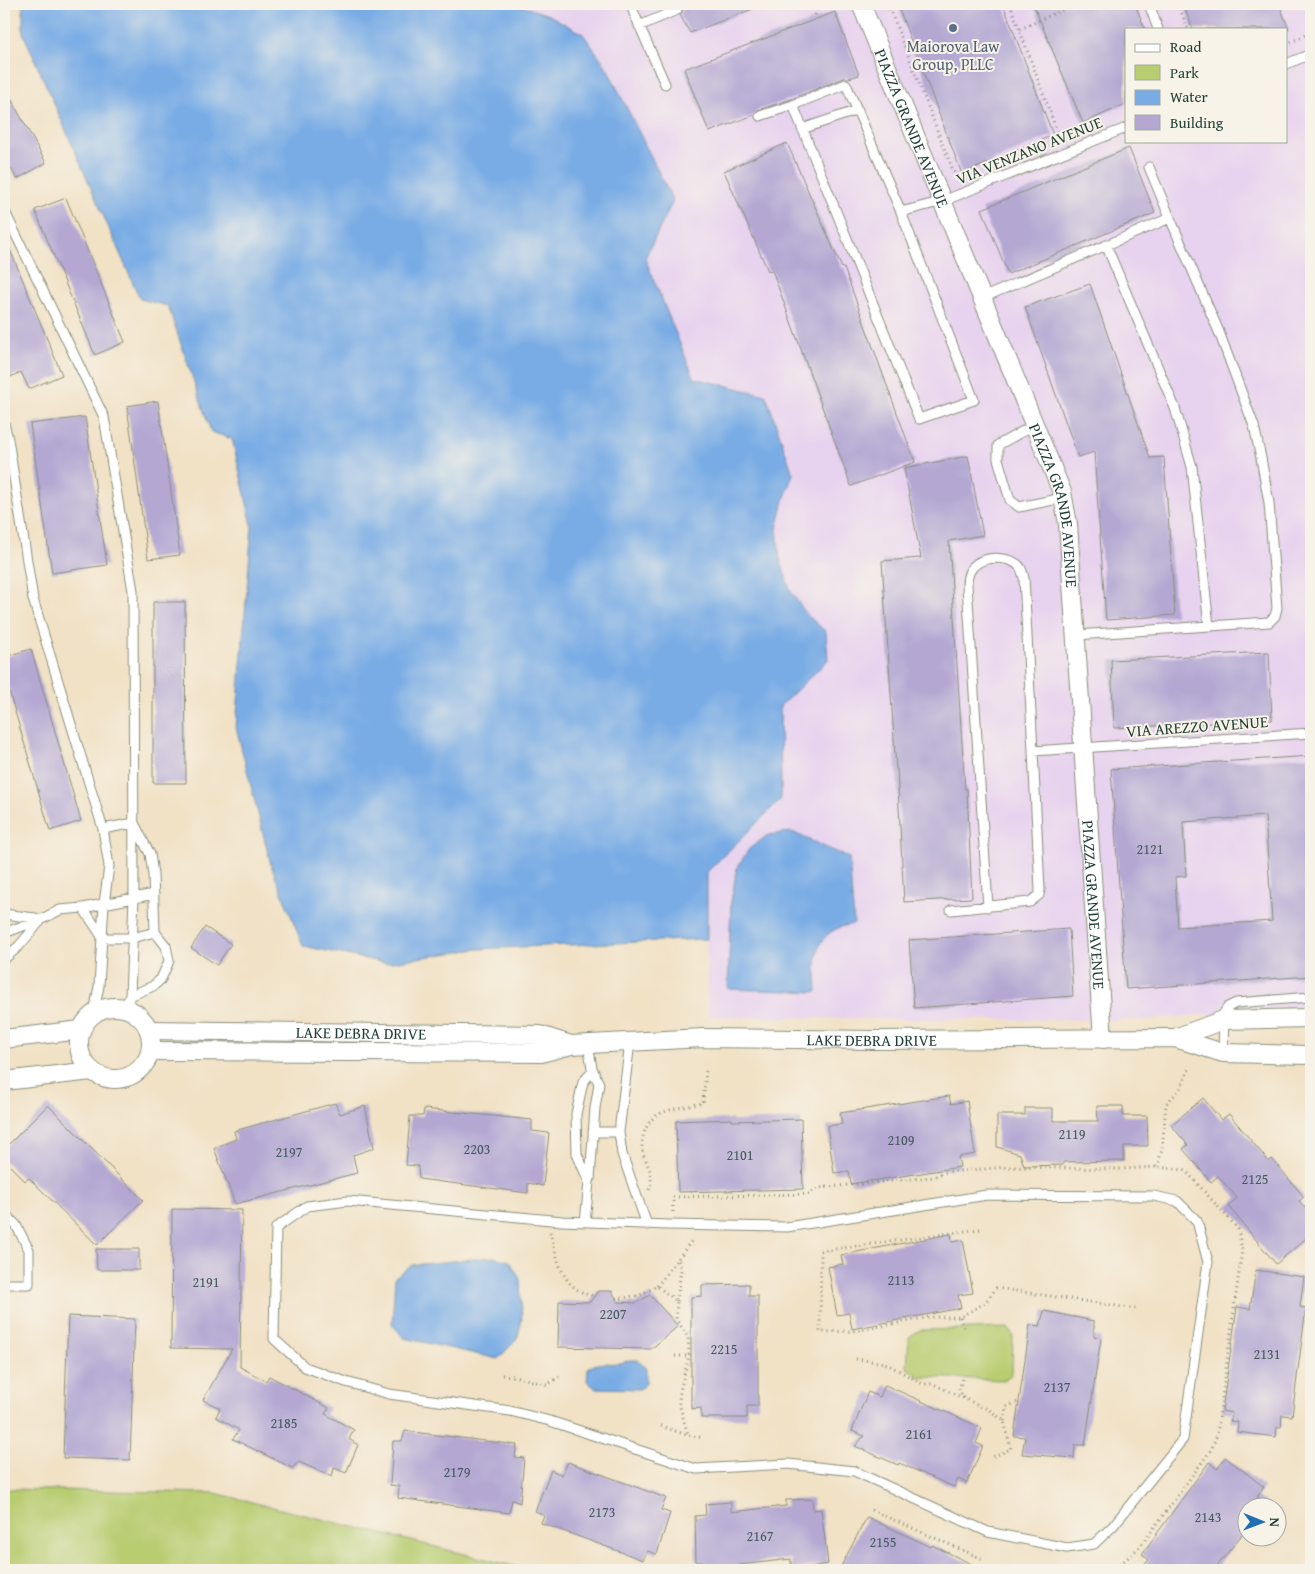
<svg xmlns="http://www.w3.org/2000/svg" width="1315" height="1574" font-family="'Gentium Book Plus',serif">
  <rect width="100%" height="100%" fill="#f7f3e8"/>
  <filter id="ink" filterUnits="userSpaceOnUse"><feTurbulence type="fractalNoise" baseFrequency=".02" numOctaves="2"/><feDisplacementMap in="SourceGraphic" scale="10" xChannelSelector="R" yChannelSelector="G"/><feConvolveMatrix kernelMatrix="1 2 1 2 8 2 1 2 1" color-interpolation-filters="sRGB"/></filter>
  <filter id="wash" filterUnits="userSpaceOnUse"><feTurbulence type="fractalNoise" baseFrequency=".0096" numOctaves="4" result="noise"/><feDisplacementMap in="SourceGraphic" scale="20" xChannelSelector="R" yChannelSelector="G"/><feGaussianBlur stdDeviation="1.12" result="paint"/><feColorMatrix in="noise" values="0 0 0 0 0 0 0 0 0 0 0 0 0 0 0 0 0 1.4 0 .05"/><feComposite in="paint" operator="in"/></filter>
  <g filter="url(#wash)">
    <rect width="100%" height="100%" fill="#f1e1c5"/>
    <path fill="#e7d2ef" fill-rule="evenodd" d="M 487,4 L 1311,4 L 1311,1006 L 1144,1020 L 877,1019 L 708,1016 L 706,936 ZM 1126,29 L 1286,29 L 1286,141 L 1126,141 Z"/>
    <path fill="#b8cc70" stroke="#6c8452" d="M 1008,1328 L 1013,1336 L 1012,1373 L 1006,1380 L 920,1377 L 907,1368 L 909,1337 L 920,1330 Z
      M 4,1489 L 215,1493 L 530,1570 L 4,1570 Z"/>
    <path fill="#79ace5" stroke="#4c748c" d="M 23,4 L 516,4 L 549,15 L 583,34 L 606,66 L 673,201 L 645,258 L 694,378 L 766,395 L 793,474 L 784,500 L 777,529 L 780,559 L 790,590 L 807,615 L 826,632 L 828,660 L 780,706 L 781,799 L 707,872 L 707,939 L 477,949 L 385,963 L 303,946 L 271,865 L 236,727 L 252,525 L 232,439 L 211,432 L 168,306 L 140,299 L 23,33 Z
      M 792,832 L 849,858 L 854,924 C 812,930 815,958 817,992 L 728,989 L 731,902 L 737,868 L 749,849 L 768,835 Z
      M 493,1257 L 510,1261 L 520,1279 L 522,1320 L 517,1339 L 498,1359 L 404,1338 L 392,1324 L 395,1277 L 412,1265 Z
      M 629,1360 L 638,1360 L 646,1369 L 646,1384 L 639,1389 L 595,1388 L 587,1381 L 588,1368 C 604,1358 614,1368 629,1360 Z"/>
    <g id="blocks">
      <path fill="#b4a8d3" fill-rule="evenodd" d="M 673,4 L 762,4 L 763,5 L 690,33 L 680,15 L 683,11 L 683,7 L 678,4 Z
        M 897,4 L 1003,4 L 1053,135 L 962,174 Z
        M 1033,4 L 1135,4 L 1145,29 L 1126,29 L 1126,104 L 1083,123 Z
        M 1183,4 L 1279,4 L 1289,29 L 1193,29 Z
        M 835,12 L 859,75 L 849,78 L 844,78 L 791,99 L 758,110 L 754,115 L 709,132 L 684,69 Z
        M 4,86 L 46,163 L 17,179 L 4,156 Z
        M 787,143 L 842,268 L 844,268 L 915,462 L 851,486 L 772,270 L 768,271 L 724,171 Z
        M 1129,148 L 1155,213 L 1008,274 L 982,209 Z
        M 66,198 L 125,342 L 95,355 L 35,210 Z
        M 4,235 L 62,375 L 29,389 L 21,372 L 4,380 Z
        M 1090,284 L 1150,458 L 1164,457 L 1175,615 L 1106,620 L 1094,452 L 1078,457 L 1025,307 Z
        M 158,401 L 180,555 L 148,559 L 127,406 Z
        M 85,417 L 107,565 L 52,573 L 30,424 Z
        M 968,456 L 983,535 L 949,541 L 965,789 L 967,789 L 972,898 L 904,902 L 897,769 L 896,769 L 882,561 L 921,558 L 904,468 Z
        M 153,602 L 185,602 L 186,783 L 153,783 Z
        M 31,649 L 81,821 L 50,831 L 4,674 L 4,657 Z
        M 1269,652 L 1272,720 L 1114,728 L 1111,660 Z
        M 1311,756 L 1311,976 L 1126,989 L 1111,769 ZM 1265,816 L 1272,921 L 1178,927 L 1175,877 L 1186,876 L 1183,822 Z
        M 205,927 L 231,944 L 217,965 L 191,948 Z
        M 1069,929 L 1073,996 L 914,1008 L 909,940 Z
        M 949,1096 L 951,1104 L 967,1101 L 975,1154 L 958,1157 L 960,1167 L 851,1184 L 849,1171 L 834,1173 L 827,1126 L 842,1124 L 840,1113 Z
        M 1203,1098 L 1221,1120 L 1229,1114 L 1269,1162 L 1272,1159 L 1304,1197 L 1299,1201 L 1311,1215 L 1311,1234 L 1276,1264 L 1228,1206 L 1237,1198 L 1218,1176 L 1211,1182 L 1183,1149 L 1188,1145 L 1171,1125 Z
        M 335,1103 L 340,1114 L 365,1106 L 374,1148 L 353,1155 L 357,1173 L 235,1204 L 214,1148 L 236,1139 L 234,1131 Z
        M 48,1105 L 143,1200 L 97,1245 L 29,1178 L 25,1181 L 4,1160 L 4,1149 Z
        M 1097,1106 L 1123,1106 L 1123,1116 L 1147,1116 L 1148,1146 L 1124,1146 L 1124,1161 L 1063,1162 L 1063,1165 L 1024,1166 L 1020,1154 L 997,1147 L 997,1115 L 1025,1115 L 1025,1108 L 1053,1108 L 1053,1121 L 1098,1121 Z
        M 424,1109 L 532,1120 L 532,1131 L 549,1133 L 543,1186 L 528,1183 L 528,1193 L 419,1179 L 418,1166 L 406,1165 L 410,1116 L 423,1116 Z
        M 732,1119 L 732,1121 L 801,1119 L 803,1189 L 678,1192 L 676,1121 Z
        M 172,1209 L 242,1210 L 240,1367 L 266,1381 L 269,1376 L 329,1408 L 325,1414 L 354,1430 L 349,1439 L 358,1445 L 346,1473 L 334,1468 L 332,1477 L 299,1462 L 292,1468 L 233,1439 L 239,1430 L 216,1417 L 220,1408 L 203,1400 L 232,1349 L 171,1348 Z
        M 951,1234 L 952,1242 L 963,1240 L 973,1293 L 958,1295 L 961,1308 L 852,1329 L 849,1313 L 837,1315 L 828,1267 L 843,1264 L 841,1255 Z
        M 96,1249 L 139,1249 L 139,1270 L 97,1270 Z
        M 1256,1270 L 1304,1277 L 1300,1307 L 1306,1308 L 1292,1416 L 1282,1415 L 1281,1427 L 1277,1427 L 1276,1437 L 1237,1432 L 1238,1422 L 1230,1421 L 1232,1413 L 1222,1411 L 1237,1307 L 1250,1309 Z
        M 749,1284 L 749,1296 L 758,1296 L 758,1406 L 747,1406 L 747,1418 L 701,1418 L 701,1408 L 691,1409 L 691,1297 L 702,1296 L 702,1285 Z
        M 598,1291 L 612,1291 L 618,1302 L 636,1303 L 650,1295 L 678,1326 L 651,1349 L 558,1347 L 559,1301 L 590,1302 Z
        M 1044,1311 L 1094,1321 L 1094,1336 L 1101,1338 L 1085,1445 L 1075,1445 L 1074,1458 L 1022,1454 L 1025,1437 L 1014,1436 L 1030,1325 L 1040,1326 Z
        M 68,1316 L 135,1319 L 130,1460 L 63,1458 Z
        M 885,1385 L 982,1428 L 976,1443 L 983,1446 L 967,1483 L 958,1479 L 954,1487 L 899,1463 L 898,1465 L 855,1446 L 864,1436 L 852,1431 L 868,1392 L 880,1397 Z
        M 405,1431 L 517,1445 L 515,1457 L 524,1458 L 520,1503 L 512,1500 L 509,1513 L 398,1498 L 399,1486 L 390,1485 L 393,1441 L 402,1441 Z
        M 1225,1457 L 1264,1487 L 1257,1497 L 1270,1506 L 1248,1506 L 1248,1527 L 1214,1570 L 1139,1570 L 1149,1560 L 1142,1554 L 1209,1462 L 1217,1469 Z
        M 568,1462 L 666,1498 L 661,1510 L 670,1513 L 657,1554 L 647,1551 L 643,1560 L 541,1523 L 544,1515 L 535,1511 L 551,1470 L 562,1475 Z
        M 812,1499 L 813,1510 L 821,1509 L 828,1564 L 791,1570 L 791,1559 L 739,1565 L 738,1570 L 706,1570 L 706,1562 L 696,1562 L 695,1516 L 706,1515 L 705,1504 L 731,1502 L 731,1512 L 786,1506 L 786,1500 Z
        M 867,1517 L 931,1547 L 932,1545 L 984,1570 L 839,1570 Z"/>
    </g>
  </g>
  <g filter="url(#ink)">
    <use href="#blocks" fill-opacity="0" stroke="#888f7c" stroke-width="1"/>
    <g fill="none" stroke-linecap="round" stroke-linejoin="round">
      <g stroke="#888f7c" stroke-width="11">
        <path id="lane" d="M 630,4 L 665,84
          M 1149,4 L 1158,29
          M 639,26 L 677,10
          M 1286,64 L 1311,54
          M 760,116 L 793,105
          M 802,129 L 858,110
          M 1149,167 L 1170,218
          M 4,210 L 104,417 L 133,591 L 134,898 L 130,996 L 125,1007
          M 901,212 L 846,84 L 793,105 L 844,231 L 919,419 L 974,400 L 901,212 L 943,201 L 1126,128
          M 1106,245 L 1175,408 L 1192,467 L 1209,626
          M 982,298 L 1170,218 L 1219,332 L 1254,426 L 1261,458 L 1269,503 L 1277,608 L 1275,616 L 1269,622 L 1076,635
          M 4,423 L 8,439 L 33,599 L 103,829 L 109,866 L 104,904 L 99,986 L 94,1012
          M 1034,425 L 998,445 L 998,459 L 1010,500 L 1019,507 L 1063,498
          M 103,829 L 134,823
          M 988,907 L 967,585 C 967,576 969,569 976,564 C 987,556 1011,556 1020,567 C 1022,570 1023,574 1024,578 L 1033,751
          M 83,908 L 103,938
          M 951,910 L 1030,902 L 1039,895 L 1040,890 L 1033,751 L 1311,733
          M 4,914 L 42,919 L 19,946 L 4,959
          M 4,933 L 42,919 L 60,910 L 83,908 L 154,894
          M 103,938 L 132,938 L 155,932
          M 130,996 L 153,986 L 161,979 L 169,961 L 166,946 L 155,932 L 153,874 L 150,854 L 134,823
          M 630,1042 L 619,1132 L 622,1154 L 647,1225
          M 588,1044 L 592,1068 L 599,1084 L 595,1108 L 590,1179
          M 1223,1053 L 1224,1013 L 1228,1007 L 1236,1003 L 1311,997
          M 593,1132 L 619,1132
          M 987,1195 L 1154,1196 L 1177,1201 L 1197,1221 L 1208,1262 L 1183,1439 L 1113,1526 L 1094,1544 L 1067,1548 L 988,1532 L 854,1471 L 788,1464 L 696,1469 L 550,1421 L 510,1411 L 389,1394 L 346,1382 L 305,1367 L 274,1339 L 276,1228 L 307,1206 L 348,1201 L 562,1221 L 668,1225 L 787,1227 Z
          M 4,1213 L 16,1225 L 29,1250 L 29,1284 L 4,1284
          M 585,1222 L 589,1182 L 577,1154 L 576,1114 L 583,1082 L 593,1071"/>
      </g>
      <g stroke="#888f7c" stroke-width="20">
        <g id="street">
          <path id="s1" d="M 861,4 L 1062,492 L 1068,524 L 1103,1039"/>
          <circle cx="115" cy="1043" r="36"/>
          <path id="s2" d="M 149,1030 L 540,1035 L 571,1045"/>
          <path d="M 1175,1038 L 1223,1020 L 1311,1018"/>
          <path d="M 4,1039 L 81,1030"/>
          <path id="s3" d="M 151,1051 L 541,1053 L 571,1045 L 703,1038 L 876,1040 L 1175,1038 L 1223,1053 L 1311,1055"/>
          <path d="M 4,1081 L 92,1071"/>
        </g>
      </g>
      <path stroke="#888f7c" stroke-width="3" stroke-dasharray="1 4" stroke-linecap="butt" d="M 888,4 L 954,173 L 965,177
        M 1010,4 L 1060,139
        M 1178,4 L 1188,29
        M 815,15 L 819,4
        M 1020,29 L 1075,4
        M 1286,44 L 1311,33
        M 1157,1167 L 1162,1150 L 1166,1104 L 1180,1089 L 1190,1067
        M 649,1190 C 654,1176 649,1168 644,1156 C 638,1142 646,1119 661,1113 C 674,1108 690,1106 703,1103 L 706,1071
        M 673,1212 L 673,1197 L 809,1194 L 818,1188 L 933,1177 L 946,1172 L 1008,1167 L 1119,1169 L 1157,1167 L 1185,1170 L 1238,1229 L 1242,1250 L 1217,1435 L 1211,1450 L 1140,1547 L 1119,1565 L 1108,1570
        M 980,1229 L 821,1251 L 820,1332 L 855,1331 L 931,1317 L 960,1317 L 985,1303 L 996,1288 L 1137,1309
        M 550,1232 C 558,1260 561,1290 594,1296
        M 657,1286 L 693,1239
        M 616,1299 L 640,1295 L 657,1286 L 677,1301 L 676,1319 L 688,1337 L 689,1356 L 680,1391 L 679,1403 L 688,1435 L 704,1438
        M 677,1301 L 681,1270 L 678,1258
        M 960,1317 L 965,1330
        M 675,1356 L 689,1356
        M 856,1359 L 885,1363 L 923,1384 L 933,1384 L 989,1410 L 1004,1421 L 1011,1449 L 992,1457
        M 502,1375 L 514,1376 L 547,1385 L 559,1377
        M 962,1379 L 959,1390 L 965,1399
        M 1004,1421 L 1006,1407 L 1018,1402
        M 661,1426 L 687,1435
        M 871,1510 L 985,1560
        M 1010,1569 L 1016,1570"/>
      <use href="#lane" stroke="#fff" stroke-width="9"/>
      <use href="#street" stroke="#fff" stroke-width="18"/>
    </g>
  </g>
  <circle fill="#5c6f8a" stroke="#f7f3e8" stroke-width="2" cx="953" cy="28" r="5"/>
  <g text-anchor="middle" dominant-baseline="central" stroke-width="4" stroke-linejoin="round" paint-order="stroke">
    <g font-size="14" fill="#44585c">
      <text x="1150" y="849">2121</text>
      <text x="1072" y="1134">2119</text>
      <text x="901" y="1140">2109</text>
      <text x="477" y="1149">2203</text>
      <text x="289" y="1152">2197</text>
      <text x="740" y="1155">2101</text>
      <text x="1255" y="1179">2125</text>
      <text x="901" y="1280">2113</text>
      <text x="206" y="1282">2191</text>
      <text x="613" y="1314">2207</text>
      <text x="724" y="1349">2215</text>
      <text x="1267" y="1354">2131</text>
      <text x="1057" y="1387">2137</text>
      <text x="284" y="1423">2185</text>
      <text x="919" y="1434">2161</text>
      <text x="457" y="1472">2179</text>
      <text x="602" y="1512">2173</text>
      <text x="1208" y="1517">2143</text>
      <text x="760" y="1536">2167</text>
      <text x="883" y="1542">2155</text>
    </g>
    <g font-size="16" fill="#4e5e75" stroke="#f7f3e8">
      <text x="953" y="46">Maiorova Law<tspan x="953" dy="18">Group, PLLC</tspan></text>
    </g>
    <g font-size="16" fill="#1f3d34" stroke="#f7f3e8">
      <text stroke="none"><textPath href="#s1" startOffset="134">PIAZZA GRANDE AVENUE</textPath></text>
      <text transform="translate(1029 150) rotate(-22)">VIA VENZANO AVENUE</text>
      <text stroke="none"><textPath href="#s1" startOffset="539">PIAZZA GRANDE AVENUE</textPath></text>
      <text transform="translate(1197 726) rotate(-4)">VIA AREZZO AVENUE</text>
      <text stroke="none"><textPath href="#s1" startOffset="942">PIAZZA GRANDE AVENUE</textPath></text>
      <text stroke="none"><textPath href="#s2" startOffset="212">LAKE DEBRA DRIVE</textPath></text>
      <text stroke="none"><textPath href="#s3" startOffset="722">LAKE DEBRA DRIVE</textPath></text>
    </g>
  </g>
  <rect width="1315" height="1574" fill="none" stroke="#f7f3e8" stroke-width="20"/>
  <rect x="1125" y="28" width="162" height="115" fill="#f7f3e8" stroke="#a1aaa0"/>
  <rect x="1135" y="44" width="25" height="8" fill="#ffffff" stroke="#a1aaa0"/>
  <text x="1170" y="52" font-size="15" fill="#1f3d34">Road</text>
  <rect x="1135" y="65" width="25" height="15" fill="#b8cc70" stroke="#a1aaa0"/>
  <text x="1170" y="78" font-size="15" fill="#1f3d34">Park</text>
  <rect x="1135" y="90" width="25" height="15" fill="#79ace5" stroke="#a1aaa0"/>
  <text x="1170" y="102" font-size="15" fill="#1f3d34">Water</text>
  <rect x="1135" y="115" width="25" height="15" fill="#b4a8d3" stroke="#a1aaa0"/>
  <text x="1170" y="128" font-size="15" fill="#1f3d34">Building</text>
  <g transform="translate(1262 1522) rotate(91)"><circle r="24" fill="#f7f3e8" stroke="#a1aaa0"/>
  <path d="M0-4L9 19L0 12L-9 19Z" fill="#1f6fb2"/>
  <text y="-8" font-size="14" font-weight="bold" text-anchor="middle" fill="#1f3d34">N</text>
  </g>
</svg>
